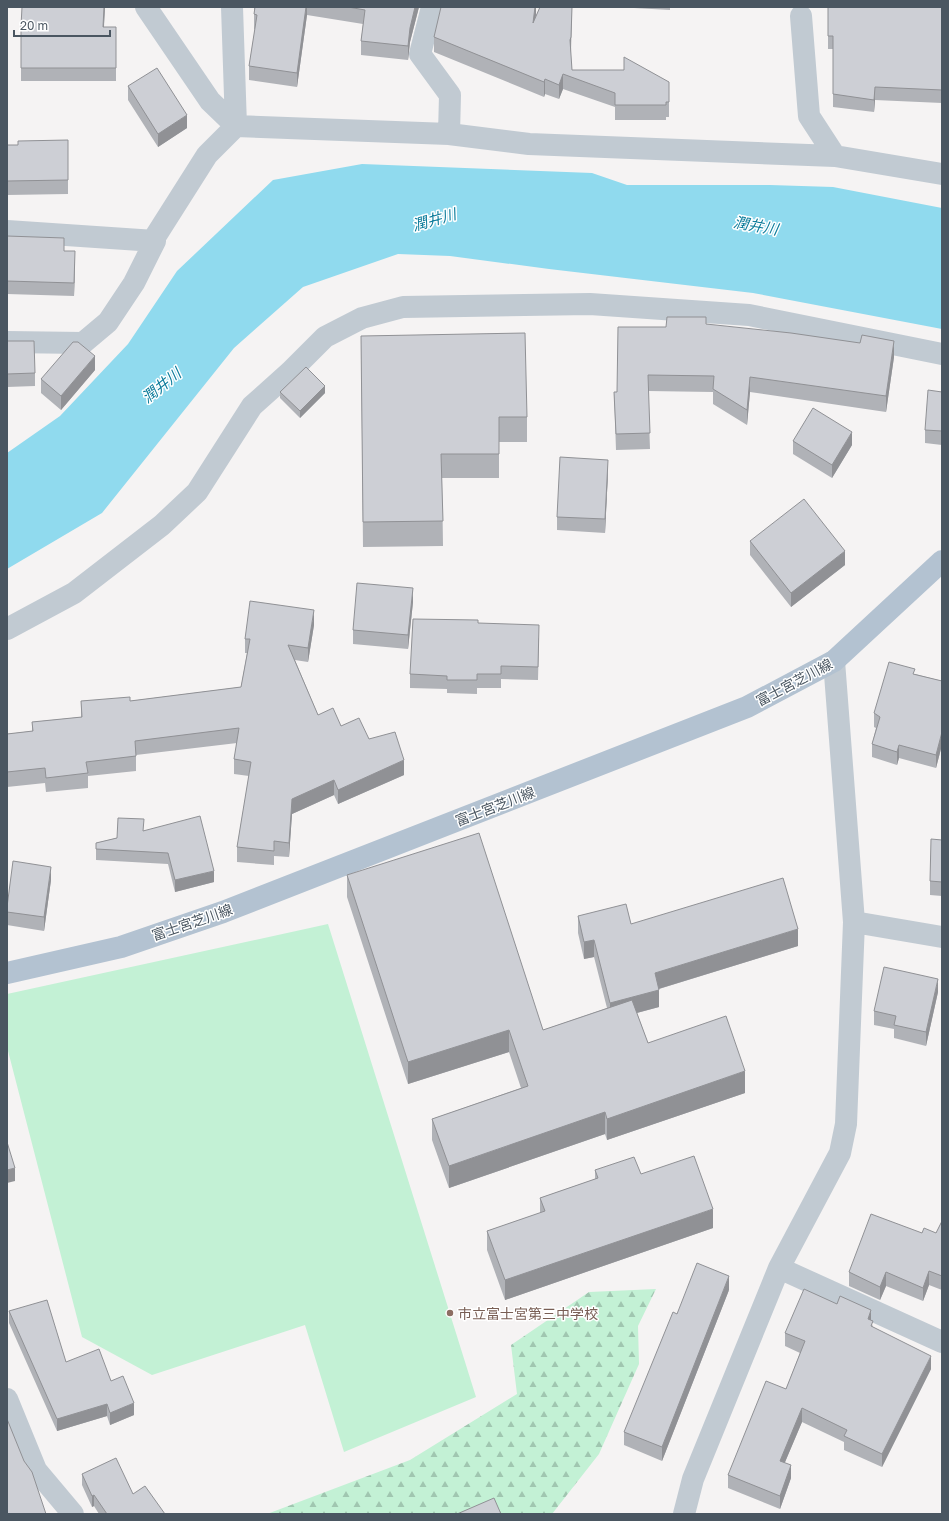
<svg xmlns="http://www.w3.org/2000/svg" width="949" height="1521" font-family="'Golos Text','Noto Sans JP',sans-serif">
  <defs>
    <pattern id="forest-firs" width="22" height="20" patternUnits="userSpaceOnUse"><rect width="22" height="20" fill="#c3f1d5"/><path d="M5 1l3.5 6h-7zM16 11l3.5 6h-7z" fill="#a0c6b0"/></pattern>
  </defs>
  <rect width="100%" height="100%" fill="#f5f3f3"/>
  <path fill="url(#forest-firs)" d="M 656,1289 L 638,1326 L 639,1364 L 599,1454 L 552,1514 L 267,1514 L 410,1460 L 517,1394 L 511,1345 L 589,1292 Z"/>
  <path fill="#c3f1d5" d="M 328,924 L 476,1397 L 344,1452 L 305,1325 L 152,1375 L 82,1337 L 7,1047 L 7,994 Z"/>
  <path fill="#90daee" d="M 362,164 L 592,173 L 627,185 L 770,185 L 833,187 L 942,208 L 942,329 L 753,293 L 549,269 L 450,256 L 398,254 L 303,287 L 234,348 L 102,513 L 7,569 L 7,453 L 60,416 L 128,344 L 177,271 L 273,180 Z"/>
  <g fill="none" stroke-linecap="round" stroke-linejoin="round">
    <path stroke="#c1cad2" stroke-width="22" d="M 146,7 L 210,101 L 236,126 L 449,134 L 529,144 L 835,156 L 942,174
      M 432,7 L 420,54 L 450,95 L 449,134
      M 801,16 L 809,116 L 835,156
      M 7,231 L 155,241
      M 7,342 L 83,343 L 108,322 L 134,283 L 155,241 L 155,237 L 207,155 L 236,126 L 232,7
      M 7,629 L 74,593 L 162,525 L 197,492 L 252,406 L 290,372 L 325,337 L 362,318 L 403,307 L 590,304 L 749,315 L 942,354
      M 854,922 L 942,937
      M 779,1268 L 942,1342
      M 7,1399 L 36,1470 L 73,1514
      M 684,1514 L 693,1479 L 779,1268 L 840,1153 L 846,1124 L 854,922 L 834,661"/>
    <path stroke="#b3c2d1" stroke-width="22" d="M 7,973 L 121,947 L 223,912 L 747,707 L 834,661 L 942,561"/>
  </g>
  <path fill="#b0b2b7" d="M 105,7 L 104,27 L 116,27 L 116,81 L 21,81 L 21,26 Z
    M 249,7 L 419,7 L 410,42 L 408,60 L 361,55 L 361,41 L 363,24 L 307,15 L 297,87 L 249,80 L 249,66 L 255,29 L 254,29 L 254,8 L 249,8 Z
    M 536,7 L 536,16 L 540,7 L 572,7 L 570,53 L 572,70 L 669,82 L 669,117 L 666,117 L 666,120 L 615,120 L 615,107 L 563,89 L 559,99 L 545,94 L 544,97 L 434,52 L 434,37 Z
    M 616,7 L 670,7 L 670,10 Z
    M 828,7 L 942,7 L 942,103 L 875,100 L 874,112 L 833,107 L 833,49 L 828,49 Z
    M 128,86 L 187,128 L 158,147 L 128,100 Z
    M 68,140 L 68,194 L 7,195 L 7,145 L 18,145 Z
    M 7,236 L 64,251 L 75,265 L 74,296 L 7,294 Z
    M 706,324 L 894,357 L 886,412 L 750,392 L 747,425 L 713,404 L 713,392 L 648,391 L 650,449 L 616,450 L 614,392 L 617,392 L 666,327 Z
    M 361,336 L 527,417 L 527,442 L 499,442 L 499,478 L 442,478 L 443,546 L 363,547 Z
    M 7,341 L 35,373 L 35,386 L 7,387 Z
    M 95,370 L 61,410 L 41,393 L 41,379 Z
    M 280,392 L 325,393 L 300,418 L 280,398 Z
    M 942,392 L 942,445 L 925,443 L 925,430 Z
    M 793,441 L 852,445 L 832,478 L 793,454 Z
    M 608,473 L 605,533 L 557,530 L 557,517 Z
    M 750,541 L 845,565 L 791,607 L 750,555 Z
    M 413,602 L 408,649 L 353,644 L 353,630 Z
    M 314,625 L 308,662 L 295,660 L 318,715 L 369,739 L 404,775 L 338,804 L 334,795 L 292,814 L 289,857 L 274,856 L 274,865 L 237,862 L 237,847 L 249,776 L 234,774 L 234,759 L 237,743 L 136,755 L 136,771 L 88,776 L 88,788 L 46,792 L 45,783 L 7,787 L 7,734 L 32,731 L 32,722 L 81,717 L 81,701 L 130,701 L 241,687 L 247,653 L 245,653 L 245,639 Z
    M 539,638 L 538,680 L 501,679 L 501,688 L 477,688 L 477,694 L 447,693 L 447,689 L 410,688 L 410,674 Z
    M 915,674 L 942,681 L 942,745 L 936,768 L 899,758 L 897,765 L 872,757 L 872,744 L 876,728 L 874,727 L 874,713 Z
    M 144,831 L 214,882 L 175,892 L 168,864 L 96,860 L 96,843 Z
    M 942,840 L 942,896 L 930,895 L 930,881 Z
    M 347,875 L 543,1030 L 607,1008 L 594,957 L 584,959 L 578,933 L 578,916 L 631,924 L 798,946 L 659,989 L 659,1007 L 637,1013 L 648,1043 L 745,1093 L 607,1140 L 605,1134 L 449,1188 L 432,1140 L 432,1119 L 521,1088 L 509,1052 L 408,1084 L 347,897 Z
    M 51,880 L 44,931 L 7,925 L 7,907 Z
    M 938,992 L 926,1046 L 894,1038 L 894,1029 L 874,1025 L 874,1011 Z
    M 595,1170 L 641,1174 L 713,1228 L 505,1300 L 487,1250 L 487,1231 L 540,1213 L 540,1198 L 595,1179 Z
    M 942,1221 L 942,1290 L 929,1285 L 923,1301 L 886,1286 L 880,1300 L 849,1286 L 849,1272 L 922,1233 L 936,1233 Z
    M 729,1290 L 662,1461 L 624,1445 L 624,1432 Z
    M 9,1311 L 66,1362 L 111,1381 L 134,1415 L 110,1425 L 107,1416 L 57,1431 L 9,1323 Z
    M 871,1321 L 873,1327 L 931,1369 L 882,1467 L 844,1450 L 844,1442 L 802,1422 L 785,1462 L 791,1478 L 780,1509 L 728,1488 L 728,1475 L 786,1389 L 800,1353 L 785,1346 L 785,1333 Z
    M 82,1474 L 165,1514 L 99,1514 L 94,1506 L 92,1507 L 82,1485 Z"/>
  <path fill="#909195" d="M 104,7 L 105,7 L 103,40 L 103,27 Z
    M 306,7 L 307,7 L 307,15 L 297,87 L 297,73 Z
    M 415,7 L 419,7 L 410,42 L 408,60 L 408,46 L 410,28 Z
    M 535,7 L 536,7 L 536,14 L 533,37 L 533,23 Z
    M 572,7 L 571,51 L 570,55 L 570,40 Z
    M 563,74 L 563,89 L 559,99 L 559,85 Z
    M 545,79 L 545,94 L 544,97 L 544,82 Z
    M 875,87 L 875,100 L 874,112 L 874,100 Z
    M 187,115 L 187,128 L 158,147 L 158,134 Z
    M 75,251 L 75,265 L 74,296 L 74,283 Z
    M 894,341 L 894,357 L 886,412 L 886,396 Z
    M 95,356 L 95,370 L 61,410 L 61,396 Z
    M 750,377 L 750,392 L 747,425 L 747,410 Z
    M 325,386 L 325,393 L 300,418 L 300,411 Z
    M 852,432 L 852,445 L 832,478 L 832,465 Z
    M 608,460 L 608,473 L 605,533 L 605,519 Z
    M 845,551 L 845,565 L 791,607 L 791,593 Z
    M 413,588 L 413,602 L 408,649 L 408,635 Z
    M 314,610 L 314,625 L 308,662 L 308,648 Z
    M 942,732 L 942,745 L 936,768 L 936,755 Z
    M 899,745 L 899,758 L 897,765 L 897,752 Z
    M 404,760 L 404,775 L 338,804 L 338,790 Z
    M 334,780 L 334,795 L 292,814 L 289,857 L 289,843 L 292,799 Z
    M 51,867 L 51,880 L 44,931 L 44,917 Z
    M 214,871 L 214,882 L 175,892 L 175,880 Z
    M 798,929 L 798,946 L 655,990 L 655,973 Z
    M 594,940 L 594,957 L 584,959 L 584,942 Z
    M 938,979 L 938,992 L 926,1046 L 926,1032 Z
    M 659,990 L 659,1007 L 610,1020 L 610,1003 Z
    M 509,1030 L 509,1052 L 408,1084 L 408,1062 Z
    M 745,1071 L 745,1093 L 607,1140 L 607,1119 Z
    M 605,1112 L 605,1134 L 449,1188 L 449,1166 Z
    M 15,1168 L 15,1181 L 7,1183 L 7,1170 Z
    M 713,1209 L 713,1228 L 505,1300 L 505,1280 Z
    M 929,1271 L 929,1285 L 923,1301 L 923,1288 Z
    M 886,1272 L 886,1286 L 880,1300 L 880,1287 Z
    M 729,1276 L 729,1290 L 662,1461 L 662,1447 Z
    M 871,1310 L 871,1324 L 868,1319 Z
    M 931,1356 L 931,1369 L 882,1467 L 882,1454 Z
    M 134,1403 L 134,1415 L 110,1425 L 110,1413 Z
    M 107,1404 L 107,1416 L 57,1431 L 57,1419 Z
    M 802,1408 L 802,1422 L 780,1474 L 780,1461 Z
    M 791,1465 L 791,1478 L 780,1509 L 780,1496 Z
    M 94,1495 L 94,1506 L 92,1507 L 92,1496 Z"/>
  <path fill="#cdcfd5" stroke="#909195" d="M 22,7 L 104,7 L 103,27 L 116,27 L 116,68 L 21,68 L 21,26 Z
    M 255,7 L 306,7 L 297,73 L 249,66 L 257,15 L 254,14 Z
    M 348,7 L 415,7 L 410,28 L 408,46 L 361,41 L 365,10 Z
    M 441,7 L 535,7 L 533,23 L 540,7 L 572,7 L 571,37 L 570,40 L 572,70 L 624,70 L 624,57 L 669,82 L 669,102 L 666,102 L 666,105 L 615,105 L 615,93 L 563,74 L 559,85 L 545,79 L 544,82 L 434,37 Z
    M 828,7 L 942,7 L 942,90 L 875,87 L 874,100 L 833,94 L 833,36 L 828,36 Z
    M 157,68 L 187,115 L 158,134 L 128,86 Z
    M 68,140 L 68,180 L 7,181 L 7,145 L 18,145 L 18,141 Z
    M 7,236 L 64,238 L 64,251 L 75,251 L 74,283 L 7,281 Z
    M 667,317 L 706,317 L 706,324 L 791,333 L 860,343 L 862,335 L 894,341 L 886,396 L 750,377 L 747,410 L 713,389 L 714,376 L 648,375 L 650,433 L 616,434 L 614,392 L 617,392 L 618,327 L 666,327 Z
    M 525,333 L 527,417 L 499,417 L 499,454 L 441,454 L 443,521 L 363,522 L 361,336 Z
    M 7,341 L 34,341 L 35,373 L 7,374 Z
    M 73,342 L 78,342 L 95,356 L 61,396 L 41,379 Z
    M 306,367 L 325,386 L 300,411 L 280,392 Z
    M 928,390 L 942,392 L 942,431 L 925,430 Z
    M 813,408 L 852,432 L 832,465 L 793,441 Z
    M 560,457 L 608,460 L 605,519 L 557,517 Z
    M 804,499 L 845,551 L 791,593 L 750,541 Z
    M 357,583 L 413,588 L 408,635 L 353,630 Z
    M 250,601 L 314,610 L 308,648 L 288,645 L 318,715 L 333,708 L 341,726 L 359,718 L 369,739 L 395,732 L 404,760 L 338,790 L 334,780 L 292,799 L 289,843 L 274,841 L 274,851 L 237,847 L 251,762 L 234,759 L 239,728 L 135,741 L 136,756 L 86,762 L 88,773 L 46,778 L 45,768 L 7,772 L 7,734 L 33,731 L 32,722 L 82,717 L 81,701 L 130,697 L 130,701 L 241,687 L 250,639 L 245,639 Z
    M 413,619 L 478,620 L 478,623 L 539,625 L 538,667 L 501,666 L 501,674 L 477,674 L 477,680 L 447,680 L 447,676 L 410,674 Z
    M 889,662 L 915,669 L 913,674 L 942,681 L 942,732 L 936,755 L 899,745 L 897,752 L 872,744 L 880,717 L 874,713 Z
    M 200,816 L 214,871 L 175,880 L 168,853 L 96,849 L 96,843 L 117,838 L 118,818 L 144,819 L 143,831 Z
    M 479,833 L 543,1030 L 632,1000 L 648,1043 L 726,1016 L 745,1071 L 607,1119 L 605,1112 L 449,1166 L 432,1119 L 528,1086 L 509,1030 L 408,1062 L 347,875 Z
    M 931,839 L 942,840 L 942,882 L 930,881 Z
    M 13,861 L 51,867 L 44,917 L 7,912 L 7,907 Z
    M 783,878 L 798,929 L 655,973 L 659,990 L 610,1003 L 594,940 L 584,942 L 578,916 L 626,904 L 631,924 Z
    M 884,967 L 938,979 L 926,1032 L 894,1025 L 896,1016 L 874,1011 Z
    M 7,1142 L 15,1168 L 7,1170 Z
    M 694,1156 L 713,1209 L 505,1280 L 487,1231 L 545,1211 L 540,1198 L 598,1178 L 595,1170 L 634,1157 L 641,1174 Z
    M 871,1214 L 922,1233 L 924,1228 L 936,1233 L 942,1221 L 942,1276 L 929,1271 L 923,1288 L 886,1272 L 880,1287 L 849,1272 Z
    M 697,1263 L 729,1276 L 662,1447 L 624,1432 L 673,1312 L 677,1314 Z
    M 804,1289 L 837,1304 L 840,1296 L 871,1310 L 868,1319 L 873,1321 L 871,1326 L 931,1356 L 882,1454 L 844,1436 L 847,1430 L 802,1408 L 780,1461 L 791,1465 L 780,1496 L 728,1475 L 766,1381 L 786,1389 L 805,1341 L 785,1333 Z
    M 47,1300 L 66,1362 L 99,1349 L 111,1381 L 123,1376 L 134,1403 L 110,1413 L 107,1404 L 57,1419 L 9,1311 Z
    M 7,1419 L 24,1461 L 32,1472 L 46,1514 L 7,1514 Z
    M 116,1458 L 133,1494 L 145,1486 L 165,1514 L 107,1514 L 94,1495 L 92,1496 L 82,1474 Z
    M 494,1498 L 501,1514 L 457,1514 Z"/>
  <circle fill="#8d6e63" stroke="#fff" stroke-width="1.5" cx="450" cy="1313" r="4"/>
  <g text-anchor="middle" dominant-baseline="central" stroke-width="3" stroke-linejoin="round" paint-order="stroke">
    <g font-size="14" fill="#4a5661" stroke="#fff">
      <text transform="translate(794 682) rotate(-28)">富士宮芝川線</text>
      <text transform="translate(495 806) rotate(-21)">富士宮芝川線</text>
      <text transform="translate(192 922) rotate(-19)">富士宮芝川線</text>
    </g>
    <g font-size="14" fill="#785e54" stroke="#fff" text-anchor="start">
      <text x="458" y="1313">市立富士宮第三中学校</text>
    </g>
    <g font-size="15" font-style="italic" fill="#0c7c9b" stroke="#fff">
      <text transform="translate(434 219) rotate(-16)">潤井川</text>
      <text transform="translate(756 225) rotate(10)">潤井川</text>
      <text transform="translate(161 385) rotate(-39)">潤井川</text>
    </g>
  </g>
  <rect width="949" height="1521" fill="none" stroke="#4a5661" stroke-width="16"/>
  <path d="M14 30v6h96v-6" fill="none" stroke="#4a5661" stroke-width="2"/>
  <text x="20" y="30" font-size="12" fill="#4a5661" stroke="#ffffff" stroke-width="3" paint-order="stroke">20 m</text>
</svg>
